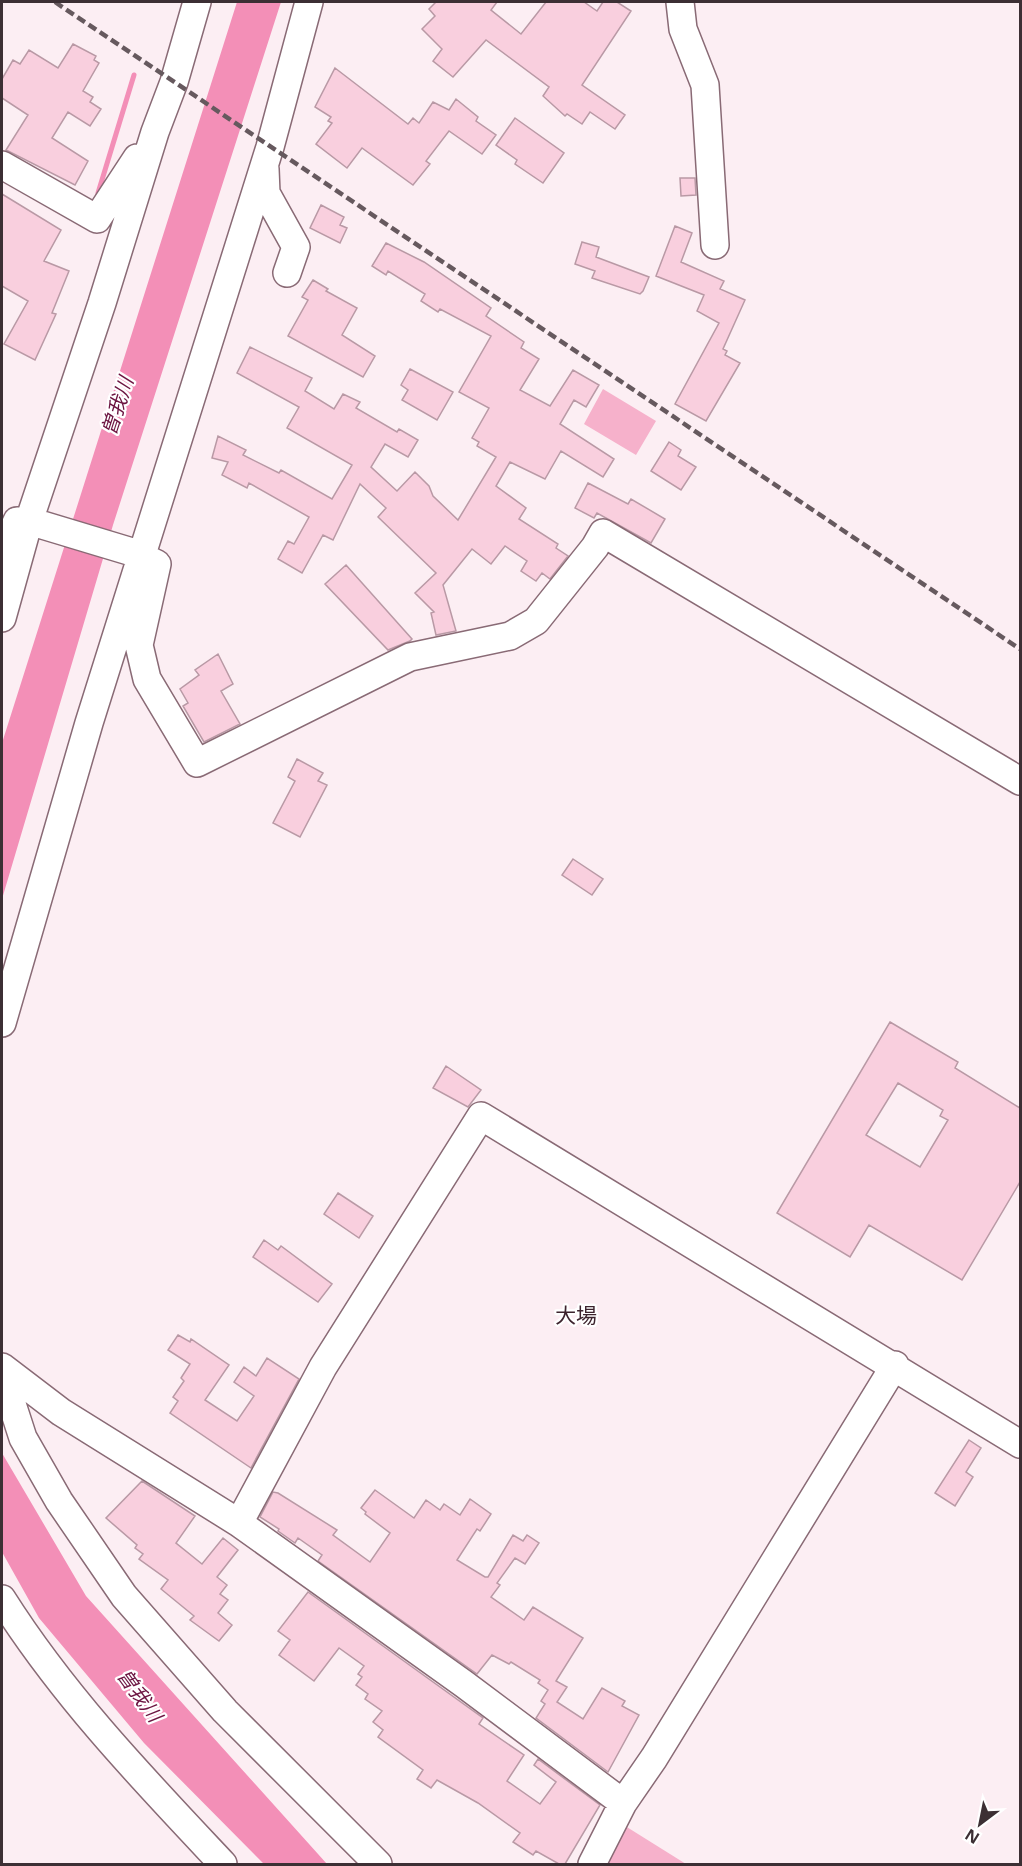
<svg xmlns="http://www.w3.org/2000/svg" width="1022" height="1866" font-family="'Noto Sans','Noto Sans JP',sans-serif">
  <rect width="100%" height="100%" fill="#fceef3"/>
  <path fill="#f6b1cb" d="M 603,389 L 656,421 L 636,455 L 584,424 Z
    M 622,1824 L 686,1864 L 605,1864 Z"/>
  <path fill="#f38fb7" d="M 237,2 L 281,2 L 113,525 L 2,899 L 2,743 Z
    M 2,1453 L 86,1596 L 327,1864 L 264,1864 L 144,1743 L 39,1618 L 2,1552 Z"/>
  <g fill="none" stroke-linecap="round" stroke-linejoin="round">
    <path stroke="#f38fb7" stroke-width="5" d="M 98,193 L 134,75"/>
  </g>
  <path fill="#f9cfde" stroke="#b999a5" stroke-width="1.5" fill-rule="evenodd" d="M 436,2 L 497,2 L 491,10 L 521,34 L 546,2 L 584,2 L 597,11 L 603,2 L 617,2 L 631,11 L 582,85 L 625,115 L 615,129 L 590,112 L 582,124 L 567,114 L 565,116 L 543,96 L 549,87 L 486,40 L 453,77 L 433,61 L 442,49 L 422,29 L 435,16 L 429,9 Z
    M 73,44 L 96,56 L 94,60 L 99,63 L 83,91 L 93,97 L 90,102 L 101,109 L 90,126 L 68,112 L 52,138 L 88,161 L 75,185 L 6,150 L 28,115 L 2,98 L 2,79 L 13,60 L 20,64 L 29,50 L 58,68 Z
    M 335,68 L 408,124 L 413,118 L 419,123 L 433,102 L 449,110 L 456,99 L 478,117 L 476,121 L 496,135 L 482,154 L 449,131 L 426,161 L 430,164 L 413,185 L 362,148 L 347,168 L 316,144 L 332,123 L 328,121 L 331,117 L 315,107 Z
    M 515,118 L 564,153 L 543,183 L 515,164 L 517,160 L 496,145 Z
    M 680,178 L 695,178 L 696,195 L 681,196 Z
    M 2,194 L 61,230 L 44,261 L 69,271 L 52,313 L 56,314 L 35,360 L 4,344 L 28,301 L 2,286 Z
    M 321,205 L 344,217 L 340,225 L 347,228 L 340,243 L 310,228 Z
    M 675,226 L 692,233 L 681,262 L 724,281 L 720,289 L 745,300 L 723,349 L 727,351 L 725,355 L 740,363 L 706,421 L 675,404 L 719,323 L 697,311 L 704,295 L 656,276 Z
    M 582,242 L 599,247 L 596,257 L 649,277 L 643,291 L 640,294 L 592,278 L 595,271 L 575,264 Z
    M 386,243 L 424,262 L 491,308 L 486,316 L 524,342 L 521,348 L 539,359 L 520,390 L 550,406 L 573,370 L 599,385 L 586,407 L 574,400 L 560,424 L 614,459 L 603,477 L 561,451 L 545,479 L 510,462 L 496,486 L 526,508 L 519,519 L 558,544 L 556,548 L 568,556 L 550,579 L 542,573 L 536,581 L 521,571 L 527,561 L 505,546 L 491,564 L 472,549 L 443,585 L 456,631 L 436,635 L 431,613 L 434,612 L 415,593 L 436,573 L 378,517 L 386,508 L 360,484 L 333,540 L 323,535 L 302,573 L 278,559 L 288,541 L 294,544 L 309,517 L 249,483 L 247,488 L 222,475 L 228,462 L 212,458 L 218,436 L 246,450 L 243,455 L 279,473 L 281,470 L 332,499 L 352,465 L 287,428 L 299,407 L 237,373 L 250,347 L 312,378 L 305,391 L 334,409 L 343,394 L 360,402 L 356,408 L 397,432 L 399,429 L 418,440 L 408,457 L 385,444 L 371,467 L 397,491 L 415,472 L 429,486 L 433,496 L 458,520 L 496,457 L 477,446 L 479,442 L 472,438 L 489,408 L 459,392 L 491,336 L 440,309 L 438,312 L 421,301 L 425,294 L 388,271 L 386,275 L 372,266 Z
    M 313,280 L 328,289 L 326,291 L 357,308 L 342,335 L 375,356 L 363,377 L 288,336 L 308,300 L 302,297 Z
    M 410,369 L 453,392 L 437,420 L 402,400 L 408,390 L 401,385 Z
    M 669,442 L 681,450 L 678,456 L 696,467 L 681,490 L 651,471 Z
    M 588,483 L 628,504 L 631,499 L 665,519 L 651,543 L 597,513 L 594,518 L 575,508 Z
    M 346,565 L 412,639 L 410,641 L 388,650 L 325,584 Z
    M 218,654 L 233,684 L 221,691 L 240,724 L 204,742 L 183,706 L 188,703 L 180,689 L 199,675 L 195,670 Z
    M 297,759 L 323,773 L 318,781 L 327,785 L 300,837 L 273,823 L 295,781 L 288,777 Z
    M 573,859 L 603,879 L 592,895 L 562,875 Z
    M 890,1022 L 958,1062 L 955,1068 L 1020,1108 L 1020,1182 L 962,1280 L 869,1225 L 850,1257 L 777,1213 ZM 898,1083 L 943,1110 L 940,1116 L 948,1120 L 920,1167 L 866,1135 Z
    M 446,1066 L 481,1090 L 468,1107 L 433,1088 Z
    M 338,1193 L 373,1216 L 359,1238 L 324,1214 Z
    M 264,1240 L 278,1250 L 281,1246 L 332,1284 L 318,1302 L 253,1257 Z
    M 178,1335 L 190,1342 L 191,1339 L 229,1365 L 205,1400 L 237,1421 L 254,1396 L 234,1382 L 244,1367 L 256,1376 L 267,1358 L 299,1379 L 251,1468 L 170,1413 L 178,1401 L 173,1397 L 184,1381 L 181,1378 L 190,1364 L 168,1350 Z
    M 969,1440 L 981,1448 L 966,1472 L 973,1477 L 955,1506 L 935,1493 Z
    M 142,1481 L 195,1516 L 176,1543 L 202,1564 L 223,1538 L 238,1550 L 217,1577 L 227,1585 L 220,1594 L 228,1600 L 218,1613 L 232,1625 L 219,1641 L 190,1620 L 194,1616 L 161,1589 L 168,1580 L 139,1559 L 143,1554 L 135,1548 L 137,1545 L 106,1518 Z
    M 375,1490 L 414,1518 L 426,1500 L 440,1510 L 444,1504 L 460,1515 L 470,1499 L 491,1514 L 480,1531 L 477,1529 L 457,1560 L 485,1577 L 488,1577 L 513,1535 L 523,1541 L 527,1535 L 539,1543 L 525,1564 L 515,1558 L 497,1583 L 500,1585 L 491,1597 L 524,1620 L 533,1607 L 583,1638 L 556,1681 L 567,1687 L 557,1702 L 583,1719 L 602,1688 L 625,1701 L 622,1706 L 639,1715 L 608,1772 L 536,1718 L 545,1704 L 541,1701 L 548,1690 L 538,1683 L 540,1680 L 511,1662 L 509,1664 L 492,1655 L 477,1674 L 318,1561 L 322,1555 L 298,1538 L 295,1543 L 278,1531 L 279,1529 L 260,1517 L 273,1492 L 278,1493 L 337,1530 L 333,1535 L 370,1562 L 390,1533 L 365,1514 L 366,1512 L 361,1508 Z
    M 308,1592 L 483,1718 L 479,1724 L 524,1755 L 507,1781 L 540,1804 L 556,1782 L 534,1765 L 538,1759 L 600,1805 L 565,1864 L 559,1864 L 536,1851 L 533,1855 L 513,1842 L 520,1833 L 478,1803 L 437,1780 L 431,1788 L 417,1779 L 423,1770 L 378,1737 L 383,1730 L 373,1722 L 382,1711 L 365,1699 L 368,1694 L 356,1685 L 362,1677 L 358,1674 L 364,1666 L 339,1648 L 314,1681 L 279,1655 L 290,1640 L 278,1631 Z"/>
  <g fill="none" stroke-linecap="round" stroke-linejoin="round">
    <g stroke="#896a75" stroke-width="30">
      <path id="minor" d="M 680,2 L 683,29 L 705,85 L 715,245
        M 2,165 L 97,219 L 137,158
        M 265,169 L 266,193 L 296,247 L 287,273
        M 2,553 L 17,521 L 29,521 L 132,552 L 157,564 L 139,645 L 147,679 L 197,763 L 410,657 L 510,636 L 536,621 L 595,547 L 603,533 L 1020,781
        M 2,618 L 29,521 L 102,303 L 155,132 L 174,82 L 197,2
        M 2,1023 L 89,723 L 270,147 L 309,2
        M 2,1367 L 61,1412 L 239,1523 L 464,1684 L 623,1803
        M 2,1373 L 23,1438 L 59,1501 L 124,1596 L 225,1711 L 378,1864
        M 239,1523 L 323,1367 L 481,1116 L 1020,1444
        M 2,1599 C 64,1697 144,1780 223,1864
        M 592,1864 L 623,1803 L 654,1758 L 895,1365"/>
    </g>
    <use href="#minor" stroke="#fff" stroke-width="27"/>
    <path stroke="#66595e" stroke-width="4.5" stroke-dasharray="9 4.5" stroke-linecap="butt" d="M 55,2 L 1020,649"/>
  </g>
  <g text-anchor="middle" dominant-baseline="central" stroke-width="4.5" stroke-linejoin="round" paint-order="stroke">
    <g font-size="20" font-style="italic" fill="#6c1441" stroke="#fff">
      <text transform="translate(117 406) rotate(-72)">曽我川</text>
      <text transform="translate(140 1695) rotate(54)">曽我川</text>
    </g>
    <g font-size="21" fill="#3c232d" stroke="#fff">
      <text x="576" y="1315">大場</text>
    </g>
  </g>
  <rect width="1022" height="1866" fill="none" stroke="#3c2f34" stroke-width="6"/>
  <g transform="translate(980 1824) rotate(212)" stroke="#ffffff" stroke-width="4.5" paint-order="stroke">
  <path d="M0-4.5L10 22L0 15L-10 22Z" fill="#3c2f34"/>
  <text y="-9" font-size="16" font-weight="bold" text-anchor="middle" fill="#3c2f34">N</text>
  </g>
</svg>
